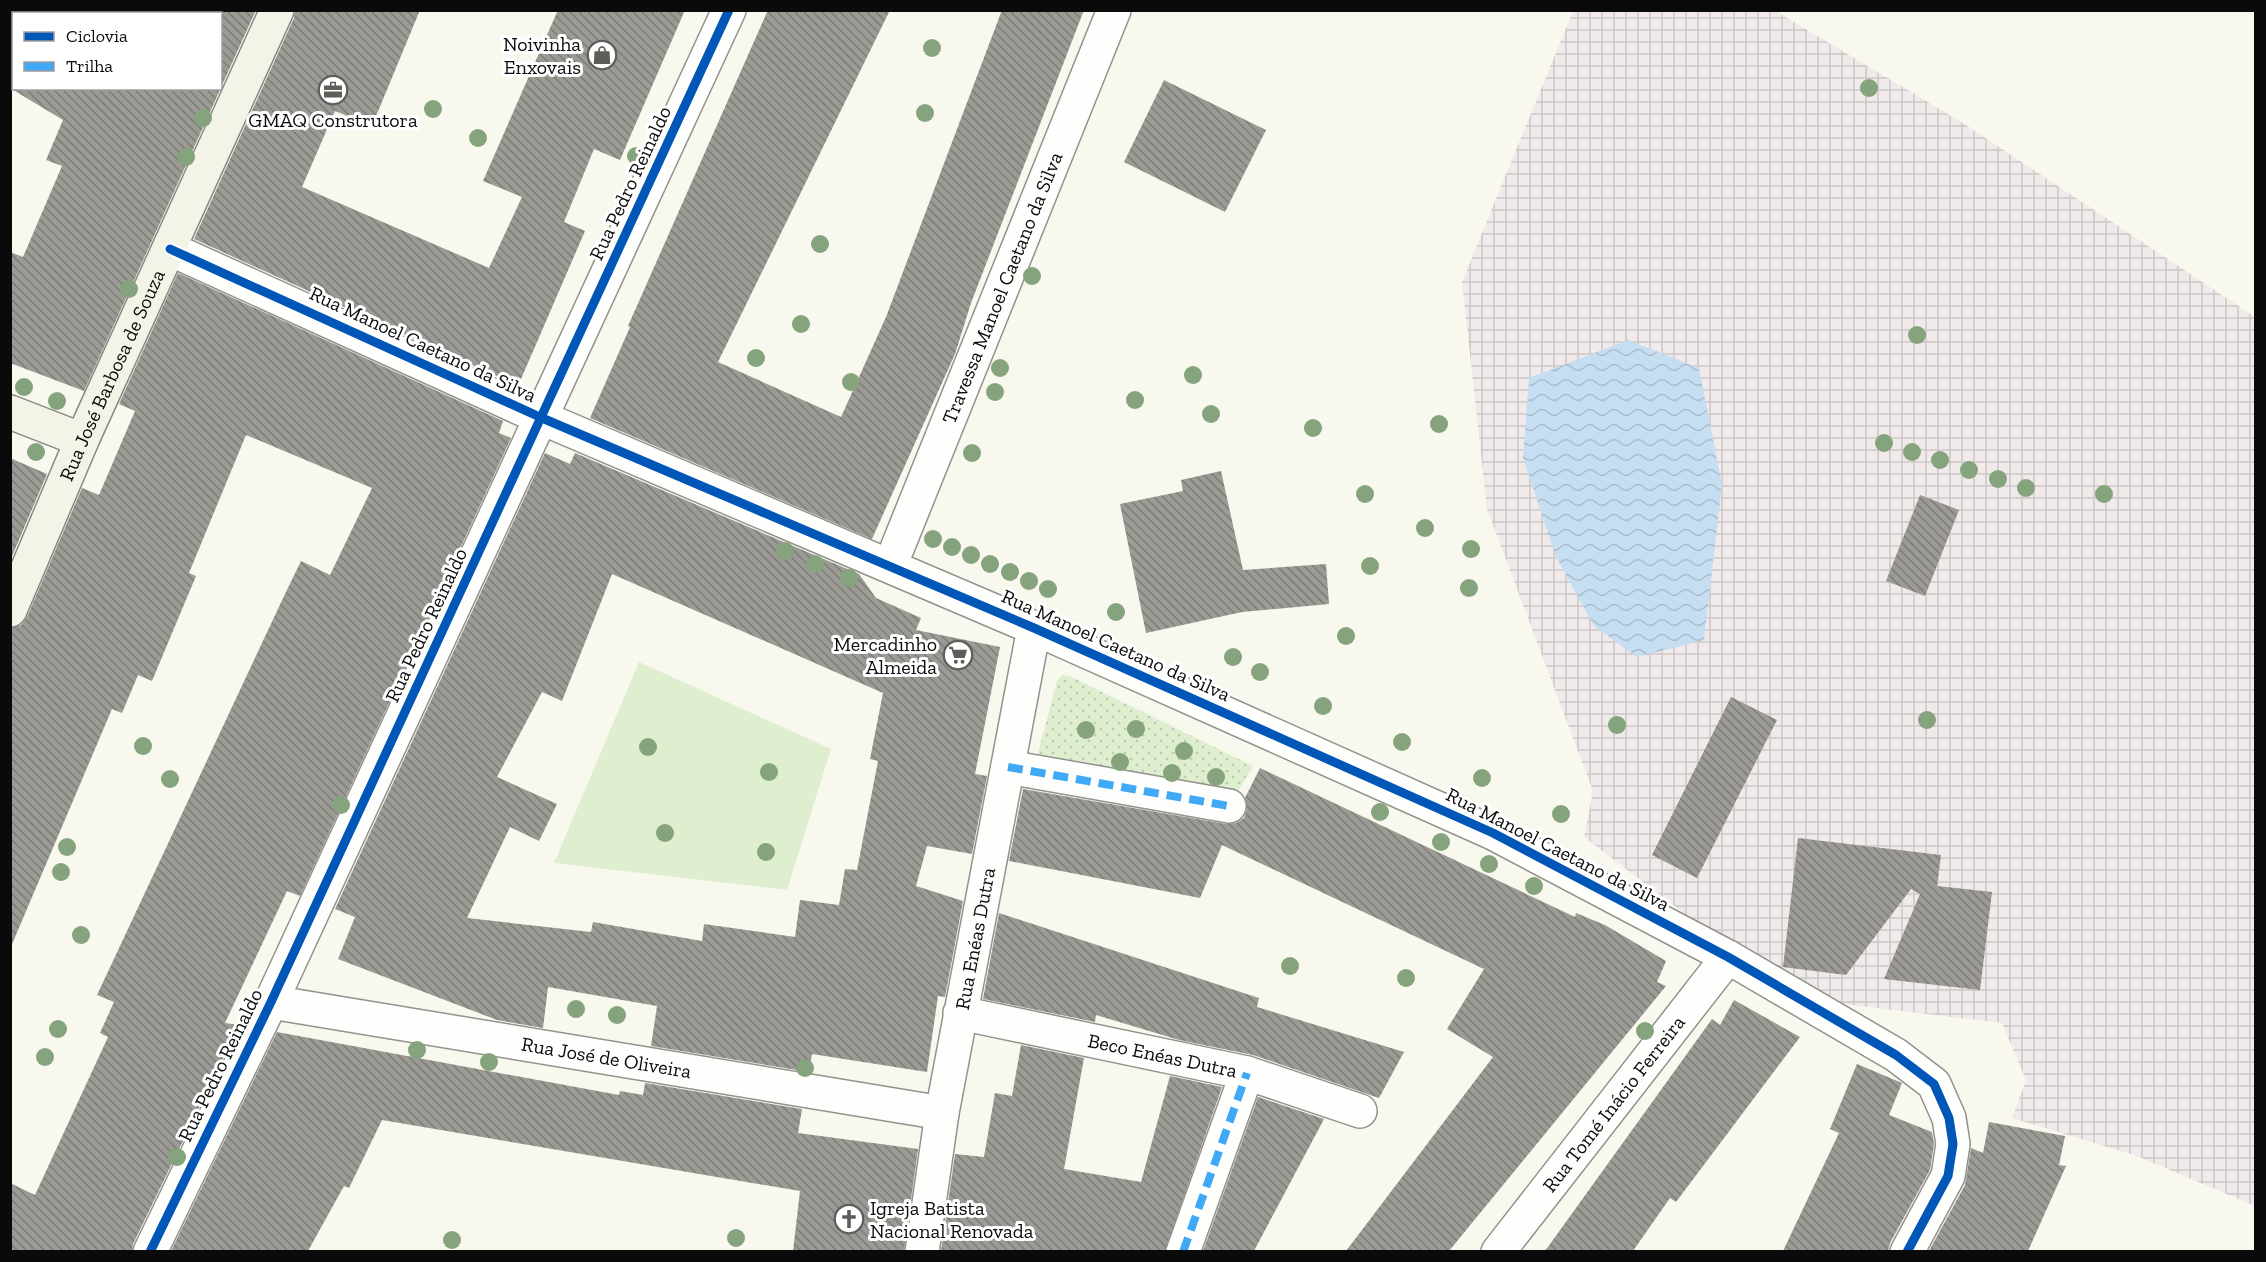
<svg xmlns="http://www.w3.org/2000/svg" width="2266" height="1262" font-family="'Zilla Slab',serif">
  <defs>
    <pattern id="industrial-grid" width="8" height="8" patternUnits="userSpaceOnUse" patternTransform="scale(1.5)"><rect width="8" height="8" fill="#f0eaeb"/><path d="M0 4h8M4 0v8" fill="none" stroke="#ccc7c8"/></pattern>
    <pattern id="park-dots" width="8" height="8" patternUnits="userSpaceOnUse" patternTransform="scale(1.5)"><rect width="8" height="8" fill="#dfeecf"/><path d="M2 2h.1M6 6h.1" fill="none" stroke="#becbb0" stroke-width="1.8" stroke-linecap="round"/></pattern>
    <pattern id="water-waves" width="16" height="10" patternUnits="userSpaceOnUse" patternTransform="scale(1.5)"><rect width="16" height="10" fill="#c6def1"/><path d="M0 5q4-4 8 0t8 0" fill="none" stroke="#a9bdcd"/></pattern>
    <pattern id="building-back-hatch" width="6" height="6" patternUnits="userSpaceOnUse" patternTransform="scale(1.5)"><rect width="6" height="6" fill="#9b9a94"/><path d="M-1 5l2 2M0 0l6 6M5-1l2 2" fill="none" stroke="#7d7c77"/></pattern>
  </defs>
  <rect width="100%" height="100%" fill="#f9f8ee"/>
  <path fill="url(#industrial-grid)" d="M 1774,10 L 1963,123 L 2255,317 L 2255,1206 L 2137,1156 L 2012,1118 L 2026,1080 L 2002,1023 L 1827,1002 L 1702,927 L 1584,837 L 1593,791 L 1487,509 L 1462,282 L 1573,11 Z"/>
  <path fill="#dfeecf" d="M 639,662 L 831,749 L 787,890 L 554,863 Z"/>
  <path fill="url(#park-dots)" d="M 1062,675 L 1070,676 L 1253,766 L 1233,800 L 1035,765 L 1057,681 Z"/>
  <path fill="url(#water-waves)" d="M 1628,340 L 1699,368 L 1722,485 L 1704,640 L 1637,657 L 1594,626 L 1556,557 L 1523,458 L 1529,378 Z"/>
  <path fill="url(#building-back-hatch)" fill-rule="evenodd" d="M 220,10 L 256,10 L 84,391 L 10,363 L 10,252 L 23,257 L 62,166 L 46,160 L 63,120 L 10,88 L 220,88 Z
    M 295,10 L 420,10 L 372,126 L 335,111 L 302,187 L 489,268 L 522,197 L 483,181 L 558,10 L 685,10 L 620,160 L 594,149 L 564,222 L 585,231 L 518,386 L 194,239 L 294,18 Z
    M 768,10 L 890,10 L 718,362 L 841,417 L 886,317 L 1002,10 L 1084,10 L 971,303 L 955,354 L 872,539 L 590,418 L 630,327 L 628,326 Z
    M 1164,80 L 1266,130 L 1225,212 L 1124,162 Z
    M 178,273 L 503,421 L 499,433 L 511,438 L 300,896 L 287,891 L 225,1023 L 239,1025 L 133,1244 L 132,1251 L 10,1251 L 10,1183 L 35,1195 L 108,1037 L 100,1033 L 114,1002 L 97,995 L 285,594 L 301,561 L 330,575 L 372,488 L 246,435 L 189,573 L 196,576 L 152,681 L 138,675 L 122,713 L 112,709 L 10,949 L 10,628 L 21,625 L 27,617 L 82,488 L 99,495 L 135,411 L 119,404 Z
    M 545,453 L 570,464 L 575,453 L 859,574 L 876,598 L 921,618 L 916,630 L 1000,647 L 975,774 L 987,776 L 972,854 L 927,846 L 916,886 L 963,901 L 945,997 L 938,996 L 927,1072 L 812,1054 L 809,1072 L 651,1046 L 657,1006 L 548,987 L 543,1028 L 497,1020 L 338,959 L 355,917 L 335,909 ZM 612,574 L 883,693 L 870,759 L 878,761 L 857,870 L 845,869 L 839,905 L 800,900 L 795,937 L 704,924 L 702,941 L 593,922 L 591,932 L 467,918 L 510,827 L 539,841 L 557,804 L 497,777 L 542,692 L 562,701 Z
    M 10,458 L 47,474 L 10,561 Z
    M 1221,471 L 1243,570 L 1326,564 L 1329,604 L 1242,612 L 1146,633 L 1120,504 L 1183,491 L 1181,480 Z
    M 1920,495 L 1959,510 L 1925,596 L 1886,581 Z
    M 1731,697 L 1777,720 L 1697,878 L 1652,855 Z
    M 1260,768 L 1575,917 L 1576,913 L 1605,925 L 1666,961 L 1657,982 L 1666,986 L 1449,1251 L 1346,1251 L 1493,1057 L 1447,1029 L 1484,969 L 1222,845 L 1200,898 L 1009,861 L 1023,789 L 1226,824 L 1236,823 L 1244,818 L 1247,809 L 1245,798 Z
    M 1798,838 L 1941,855 L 1937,886 L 1992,892 L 1980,990 L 1884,979 L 1920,894 L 1911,889 L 1846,975 L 1783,967 Z
    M 999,913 L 1259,998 L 1257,1007 L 1404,1052 L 1379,1098 L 1253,1055 L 1179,1040 L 1096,1015 L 1095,1022 L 983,999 Z
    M 1734,1000 L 1800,1037 L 1676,1202 L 1670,1198 L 1633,1251 L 1545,1251 L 1712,1019 L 1720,1025 Z
    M 277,1032 L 619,1095 L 620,1091 L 643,1095 L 645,1083 L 802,1109 L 798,1133 L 918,1149 L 904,1251 L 793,1251 L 800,1191 L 382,1120 L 349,1188 L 344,1186 L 308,1251 L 171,1251 Z
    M 1021,1045 L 1084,1058 L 1064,1169 L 1141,1182 L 1170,1076 L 1222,1087 L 1165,1251 L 941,1251 L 955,1154 L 984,1157 L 995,1093 L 1012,1096 Z
    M 1857,1064 L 1902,1083 L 1889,1115 L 1932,1132 L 1934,1144 L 1930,1170 L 1890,1243 L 1888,1251 L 1783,1251 L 1839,1133 L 1830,1129 Z
    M 1258,1097 L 1324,1119 L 1254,1251 L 1203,1251 Z
    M 1989,1122 L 2065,1136 L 2059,1165 L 2066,1166 L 2028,1251 L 1929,1251 L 1965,1185 L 1971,1148 L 1983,1153 Z"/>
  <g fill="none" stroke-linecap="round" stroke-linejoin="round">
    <g stroke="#92918d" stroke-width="36">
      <g id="street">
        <path d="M 170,249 L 542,418 L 1034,628 L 1493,833 L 1728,957 L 1896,1055 L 1934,1084 L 1949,1118 L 1953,1144 L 1948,1176 L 1907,1252"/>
        <path id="s1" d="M 890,566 L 1114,10"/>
        <path d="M 1008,767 L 1229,806"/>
        <path id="s2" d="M 271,1002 L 942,1113"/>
        <path id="s3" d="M 960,1013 L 1247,1073 L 1360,1111"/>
        <path d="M 150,1252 L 271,1002 L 729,10"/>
        <path id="s4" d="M 922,1252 L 942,1113 L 1034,628"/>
        <path d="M 1183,1252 L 1247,1073"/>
        <path id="s5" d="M 1498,1252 L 1728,957"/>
      </g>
    </g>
    <g stroke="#888883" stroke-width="36">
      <g id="secondary">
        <path d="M 10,412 L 82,440"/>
        <path id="s6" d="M 10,610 L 82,440 L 277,10"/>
      </g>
    </g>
    <use href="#street" stroke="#fefefc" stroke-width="33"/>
    <use href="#secondary" stroke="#f3f3e8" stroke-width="33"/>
    <path stroke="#3fa9f5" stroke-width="8" stroke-dasharray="15 8" stroke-linecap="butt" d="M 1008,767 L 1229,806
      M 1183,1252 L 1247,1073"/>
    <g stroke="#fff" stroke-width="13">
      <path id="cycleway" d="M 170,249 L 542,418 L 1034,628 L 1493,833 L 1728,957 L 1896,1055 L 1934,1084 L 1949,1118 L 1953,1144 L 1948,1176 L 1907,1252
        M 150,1252 L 271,1002 L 729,10"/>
    </g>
    <use href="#cycleway" stroke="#0057b8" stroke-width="9"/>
  </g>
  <g fill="#85a37c">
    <circle cx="932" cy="48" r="9"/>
    <circle cx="1869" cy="88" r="9"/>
    <circle cx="433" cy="109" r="9"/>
    <circle cx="925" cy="113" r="9"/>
    <circle cx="203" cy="118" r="9"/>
    <circle cx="478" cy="138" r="9"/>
    <circle cx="636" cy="156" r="9"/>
    <circle cx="186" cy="157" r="9"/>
    <circle cx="820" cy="244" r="9"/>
    <circle cx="1032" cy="276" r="9"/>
    <circle cx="129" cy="289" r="9"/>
    <circle cx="801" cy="324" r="9"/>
    <circle cx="1917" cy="335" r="9"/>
    <circle cx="756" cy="358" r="9"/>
    <circle cx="1000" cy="368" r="9"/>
    <circle cx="1193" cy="375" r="9"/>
    <circle cx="851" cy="382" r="9"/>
    <circle cx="24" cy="387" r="9"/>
    <circle cx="995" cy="392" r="9"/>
    <circle cx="1135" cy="400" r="9"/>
    <circle cx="57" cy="401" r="9"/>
    <circle cx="1211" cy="414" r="9"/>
    <circle cx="1439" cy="424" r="9"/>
    <circle cx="1313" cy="428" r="9"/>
    <circle cx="1884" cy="443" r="9"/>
    <circle cx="36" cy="452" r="9"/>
    <circle cx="1912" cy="452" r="9"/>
    <circle cx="972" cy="453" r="9"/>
    <circle cx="1940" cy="460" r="9"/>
    <circle cx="1969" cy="470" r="9"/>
    <circle cx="1998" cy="479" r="9"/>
    <circle cx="2026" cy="488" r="9"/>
    <circle cx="1365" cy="494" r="9"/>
    <circle cx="2104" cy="494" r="9"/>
    <circle cx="1425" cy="528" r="9"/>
    <circle cx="933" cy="539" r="9"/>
    <circle cx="952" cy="547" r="9"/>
    <circle cx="1471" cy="549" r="9"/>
    <circle cx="785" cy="551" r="9"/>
    <circle cx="971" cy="555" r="9"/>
    <circle cx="815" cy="564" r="9"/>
    <circle cx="990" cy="564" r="9"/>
    <circle cx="1370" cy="566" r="9"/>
    <circle cx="1010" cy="572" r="9"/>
    <circle cx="849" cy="578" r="9"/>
    <circle cx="1029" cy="581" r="9"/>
    <circle cx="1469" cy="588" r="9"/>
    <circle cx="1048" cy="589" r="9"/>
    <circle cx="1116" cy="612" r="9"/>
    <circle cx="1346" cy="636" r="9"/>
    <circle cx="1233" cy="657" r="9"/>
    <circle cx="1260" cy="672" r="9"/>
    <circle cx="1323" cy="706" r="9"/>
    <circle cx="1927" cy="720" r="9"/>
    <circle cx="1617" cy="725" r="9"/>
    <circle cx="1136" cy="729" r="9"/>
    <circle cx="1086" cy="730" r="9"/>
    <circle cx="1402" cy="742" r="9"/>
    <circle cx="143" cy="746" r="9"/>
    <circle cx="648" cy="747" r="9"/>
    <circle cx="1184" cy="751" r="9"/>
    <circle cx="1120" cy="762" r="9"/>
    <circle cx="769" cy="772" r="9"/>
    <circle cx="1172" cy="773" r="9"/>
    <circle cx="1216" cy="777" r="9"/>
    <circle cx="1482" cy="778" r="9"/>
    <circle cx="170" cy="779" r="9"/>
    <circle cx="341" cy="805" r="9"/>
    <circle cx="1380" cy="812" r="9"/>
    <circle cx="1561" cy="814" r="9"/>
    <circle cx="665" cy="833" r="9"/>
    <circle cx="1441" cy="842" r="9"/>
    <circle cx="67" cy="847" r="9"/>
    <circle cx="766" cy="852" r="9"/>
    <circle cx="1489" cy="864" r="9"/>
    <circle cx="61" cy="872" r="9"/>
    <circle cx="1534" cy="886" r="9"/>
    <circle cx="81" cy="935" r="9"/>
    <circle cx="1290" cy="966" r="9"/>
    <circle cx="1406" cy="978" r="9"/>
    <circle cx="576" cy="1009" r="9"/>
    <circle cx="617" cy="1015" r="9"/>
    <circle cx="58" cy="1029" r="9"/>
    <circle cx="1645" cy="1031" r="9"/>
    <circle cx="417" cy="1050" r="9"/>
    <circle cx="45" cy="1057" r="9"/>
    <circle cx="489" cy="1062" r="9"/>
    <circle cx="805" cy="1068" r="9"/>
    <circle cx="177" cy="1157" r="9"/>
    <circle cx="736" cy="1238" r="9"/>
    <circle cx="452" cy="1240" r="9"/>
  </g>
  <defs>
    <g id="shop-ring" transform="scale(1.5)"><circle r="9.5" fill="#fff" stroke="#5e5d5a" stroke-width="1.5"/><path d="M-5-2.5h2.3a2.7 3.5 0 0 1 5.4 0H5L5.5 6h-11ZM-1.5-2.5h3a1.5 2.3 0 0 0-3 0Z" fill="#5e5d5a"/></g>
    <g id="office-ring" transform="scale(1.5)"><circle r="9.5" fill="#fff" stroke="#5e5d5a" stroke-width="1.5"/><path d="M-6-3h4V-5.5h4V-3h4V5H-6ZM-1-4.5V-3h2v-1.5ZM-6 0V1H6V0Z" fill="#5e5d5a"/></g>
    <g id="supermarket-ring" transform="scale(1.5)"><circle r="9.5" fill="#fff" stroke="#5e5d5a" stroke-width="1.5"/><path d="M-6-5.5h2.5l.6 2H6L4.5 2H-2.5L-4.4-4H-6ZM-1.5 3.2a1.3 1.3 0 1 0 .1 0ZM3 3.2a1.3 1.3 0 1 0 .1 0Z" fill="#5e5d5a"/></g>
    <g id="church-ring" transform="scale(1.5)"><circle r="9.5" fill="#fff" stroke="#5e5d5a" stroke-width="1.5"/><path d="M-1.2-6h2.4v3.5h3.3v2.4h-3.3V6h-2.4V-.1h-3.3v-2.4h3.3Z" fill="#5e5d5a"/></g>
  </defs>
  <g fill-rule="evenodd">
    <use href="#shop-ring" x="602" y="55"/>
    <use href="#office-ring" x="333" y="90"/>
    <use href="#supermarket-ring" x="958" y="655"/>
    <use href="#church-ring" x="849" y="1219"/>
  </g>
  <g text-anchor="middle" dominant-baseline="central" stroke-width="6" stroke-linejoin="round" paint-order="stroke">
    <g font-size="20" fill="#0a0a0a" stroke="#fff" text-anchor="end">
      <text x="581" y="44">Noivinha<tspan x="581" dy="23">Enxovais</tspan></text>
      <text x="333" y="120" text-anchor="middle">GMAQ Construtora</text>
      <text x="937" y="644">Mercadinho<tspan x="937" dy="23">Almeida</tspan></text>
      <text x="870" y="1208" text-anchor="start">Igreja Batista<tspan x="870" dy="23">Nacional Renovada</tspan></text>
    </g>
    <g font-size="20" fill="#0a0a0a" stroke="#fff">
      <text transform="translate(630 183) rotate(-65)">Rua Pedro Reinaldo</text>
      <text stroke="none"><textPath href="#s1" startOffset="300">Travessa Manoel Caetano da Silva</textPath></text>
      <text transform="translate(423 344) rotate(25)">Rua Manoel Caetano da Silva</text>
      <text stroke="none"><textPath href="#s6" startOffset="256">Rua José Barbosa de Souza</textPath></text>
      <text transform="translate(426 625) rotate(-65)">Rua Pedro Reinaldo</text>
      <text transform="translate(1116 645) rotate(24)">Rua Manoel Caetano da Silva</text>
      <text transform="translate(1558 849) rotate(27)">Rua Manoel Caetano da Silva</text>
      <text stroke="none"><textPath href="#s4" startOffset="318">Rua Enéas Dutra</textPath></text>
      <text stroke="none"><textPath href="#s3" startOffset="207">Beco Enéas Dutra</textPath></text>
      <text stroke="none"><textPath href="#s2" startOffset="340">Rua José de Oliveira</textPath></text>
      <text transform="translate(220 1065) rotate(-64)">Rua Pedro Reinaldo</text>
      <text stroke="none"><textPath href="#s5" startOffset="188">Rua Tomé Inácio Ferreira</textPath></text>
    </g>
  </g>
  <rect width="2266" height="1262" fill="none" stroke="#0a0a0a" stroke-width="24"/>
  <rect x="12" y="12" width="210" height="78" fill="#ffffff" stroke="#9d9d9d" stroke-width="1.5"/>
  <rect x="24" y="32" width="30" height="9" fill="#0057b8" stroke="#9d9d9d" stroke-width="1.5"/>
  <text x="66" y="42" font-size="18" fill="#0a0a0a">Ciclovia</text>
  <rect x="24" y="62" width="30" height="9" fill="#3fa9f5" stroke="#9d9d9d" stroke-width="1.5"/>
  <text x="66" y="72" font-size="18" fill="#0a0a0a">Trilha</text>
</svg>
